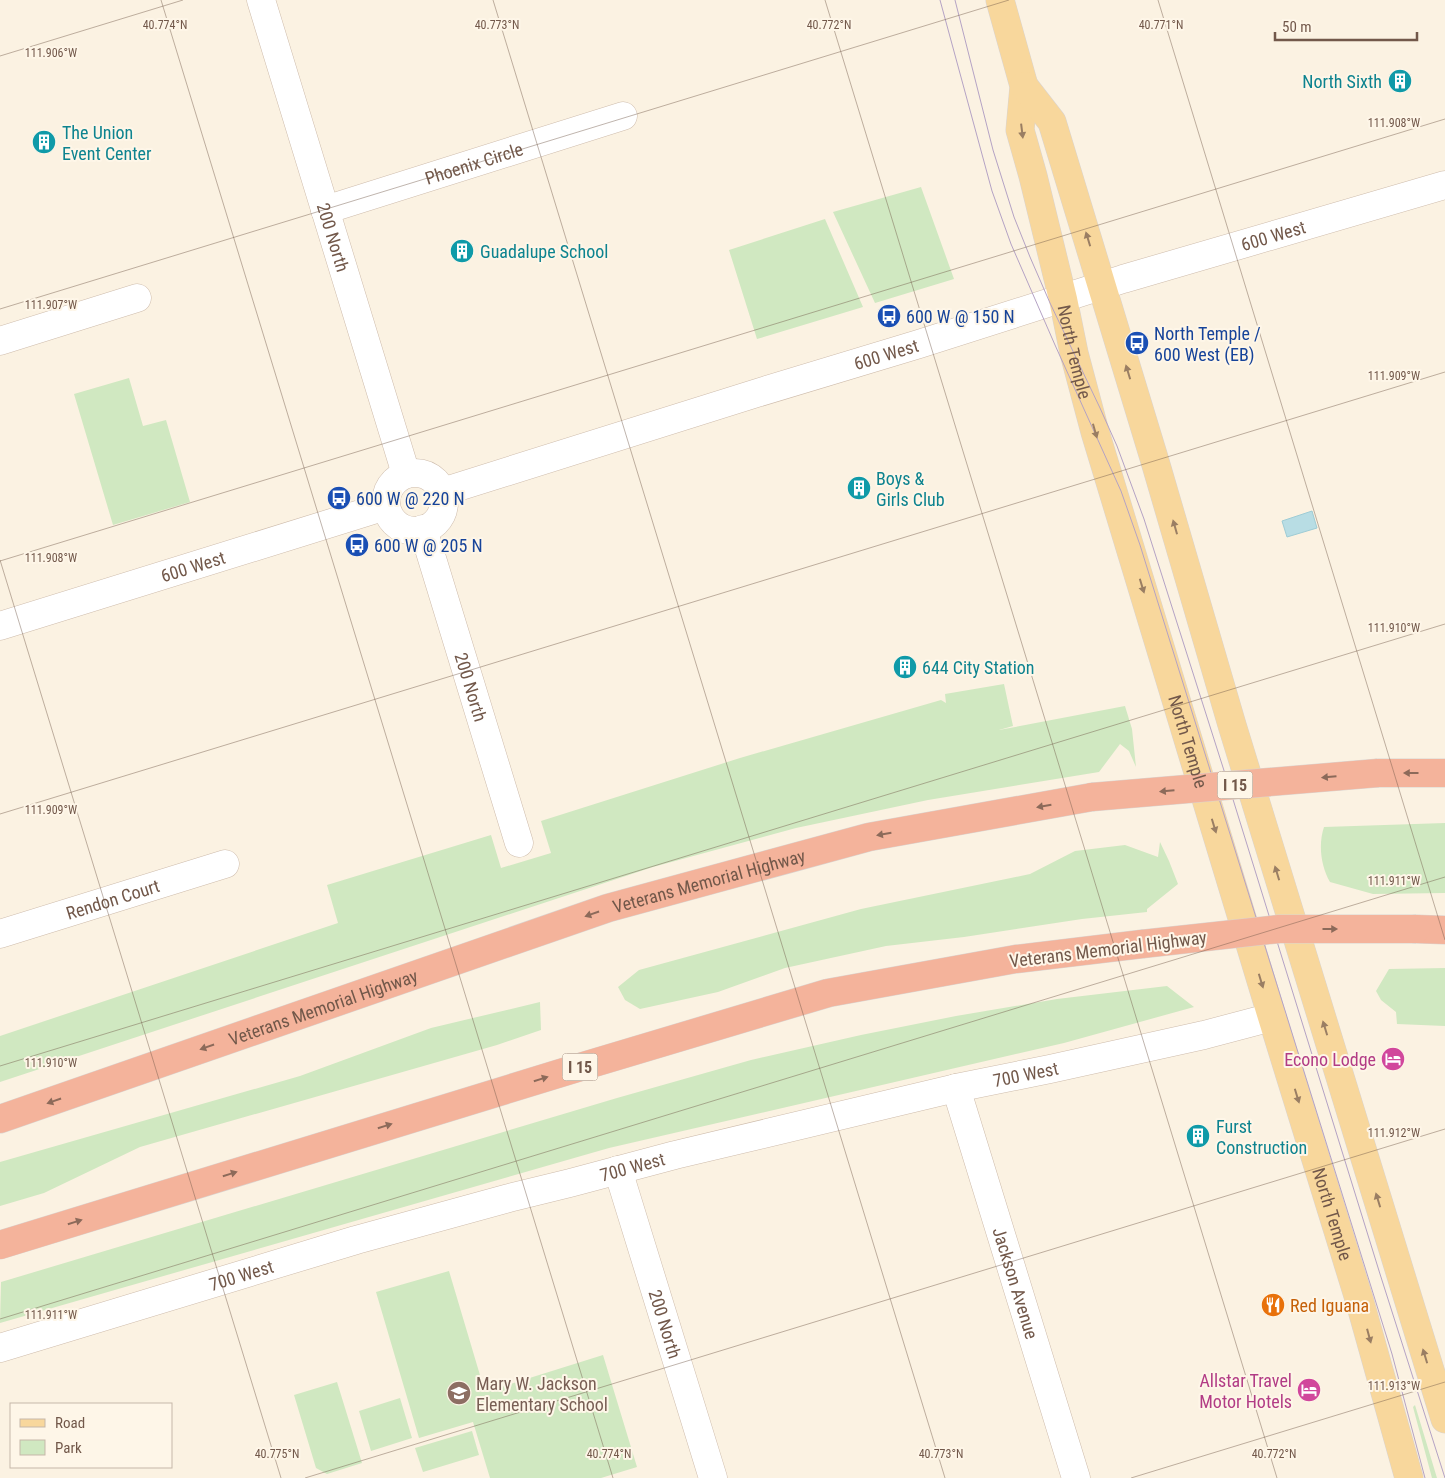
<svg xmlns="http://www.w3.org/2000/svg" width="1445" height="1478" font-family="'Roboto Condensed',sans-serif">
  <rect width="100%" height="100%" fill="#fbf2e2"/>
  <path fill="#d0e8c1" d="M 921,187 L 954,279 L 875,303 L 833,212 Z
    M 825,219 L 863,307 L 757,339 L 729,250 Z
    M 129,378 L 143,426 L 166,420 L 190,502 L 113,525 L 74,394 Z
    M 1004,684 L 1013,726 L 999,730 L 1125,706 L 1132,729 L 1136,767 L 1129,751 L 1120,744 L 1099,772 L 928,800 L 796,828 L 653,867 L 0,1082 L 0,1036 L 338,923 L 327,885 L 491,835 L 501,868 L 551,853 L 541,821 L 740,758 L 941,700 L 946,703 L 945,694 Z
    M 1445,823 L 1445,893 L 1373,894 L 1330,882 C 1321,866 1318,845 1324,827 Z
    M 1160,842 L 1169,861 L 1178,884 L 1147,909 L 1147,912 L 1082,919 L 964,937 L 886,946 L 785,968 L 718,992 L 640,1009 L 625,1000 L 618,987 L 639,970 L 861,909 L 1030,874 L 1075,851 L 1125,845 L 1158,857 Z
    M 1445,968 L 1445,1026 L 1397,1024 L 1396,1012 L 1381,1000 L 1376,991 L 1389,969 Z
    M 1167,986 L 1194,1007 L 1064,1043 L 609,1148 L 0,1323 L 1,1282 L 617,1098 L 751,1060 L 861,1035 L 956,1016 L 1057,999 Z
    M 540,1002 L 541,1030 L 497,1045 L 140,1147 L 44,1193 L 0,1206 L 0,1162 L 300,1076 L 431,1028 Z
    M 449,1271 L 485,1392 L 603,1355 L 637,1467 L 601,1478 L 490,1478 L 473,1422 L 419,1438 L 376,1292 Z
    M 337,1382 L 362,1463 L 327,1474 L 316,1468 L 294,1395 Z
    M 400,1398 L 412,1438 L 371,1451 L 359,1411 Z
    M 1415,1405 L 1437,1478 L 1432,1478 L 1413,1407 Z
    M 472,1431 L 479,1455 L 423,1472 L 415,1448 Z"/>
  <path fill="#b8dde4" stroke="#9eccd5" d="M 1312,511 L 1317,528 L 1287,537 L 1282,521 Z"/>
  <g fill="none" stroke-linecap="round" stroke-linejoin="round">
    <g stroke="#cebcac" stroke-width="29">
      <g id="minor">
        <path id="s1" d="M 261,0 L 406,474"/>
        <path id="s2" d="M 325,210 L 623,116"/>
        <path d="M 0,341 L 137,298"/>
        <circle cx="415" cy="502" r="29"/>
        <path id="s3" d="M 442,492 L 757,393 L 919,344 L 1123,279 L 1445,185"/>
        <path id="s4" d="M 423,529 L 519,843"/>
        <path id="s5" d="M 0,626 L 386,506"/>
        <path id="s6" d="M 0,934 L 225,864"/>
        <path id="s7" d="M 956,1088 L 1076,1478"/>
        <path id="s8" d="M 618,1170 L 713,1478"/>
        <path id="s9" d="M 0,1348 L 356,1240 L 509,1198 L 570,1183 L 675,1155 L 956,1088 L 1050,1069 L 1204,1035 L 1272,1017"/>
      </g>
    </g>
    <g stroke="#dad4d0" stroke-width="29">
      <g id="major">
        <path id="s10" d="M 1000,0 L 1024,86 L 1020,130 L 1033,176 L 1063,299 L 1074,353 L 1095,432 L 1272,1017 L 1359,1299 L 1409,1478"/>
        <path d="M 1024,86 L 1052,122 L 1154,458 L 1232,725 L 1445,1419"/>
      </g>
    </g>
    <g stroke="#dad4d0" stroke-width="29">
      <g id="highway">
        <path d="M 1378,773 L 1445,773"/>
        <path d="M 1416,929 L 1445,930"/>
        <path id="s11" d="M 0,1119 L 608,908 L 869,837 L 1092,797"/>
        <path d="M 0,1245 L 577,1068 L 828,993 L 1016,959 L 1142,944"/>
      </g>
    </g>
    <use href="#minor" stroke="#fff" stroke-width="28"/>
    <use href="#major" stroke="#f8d79c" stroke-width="28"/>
    <use href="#highway" stroke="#f4b39b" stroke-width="28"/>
    <path stroke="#b4a2c4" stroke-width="1" d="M 940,0 L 992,191 L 1011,244 L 1055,345 L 1121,491 L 1140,545 L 1392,1354 L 1425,1478
      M 955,0 L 993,150 L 1014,217 L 1030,257 L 1050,303 L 1100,408 L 1117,446 L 1144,519 L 1227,780 L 1380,1274 L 1445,1478"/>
    <g stroke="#dad4d0" stroke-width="29" stroke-linecap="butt">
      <path id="highway-bridge" d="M 1092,797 L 1378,773
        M 1142,944 L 1279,929 L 1416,929"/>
    </g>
    <use href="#highway-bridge" stroke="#f4b39b" stroke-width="28"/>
  </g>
  <defs><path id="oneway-solid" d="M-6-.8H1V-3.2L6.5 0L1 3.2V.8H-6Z" transform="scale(1.25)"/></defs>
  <g fill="#9a7e63">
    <use href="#oneway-solid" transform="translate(1022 131) rotate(83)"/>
    <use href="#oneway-solid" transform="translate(1088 239) rotate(-107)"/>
    <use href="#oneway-solid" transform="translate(1128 372) rotate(-107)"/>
    <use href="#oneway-solid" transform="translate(1095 431) rotate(74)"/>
    <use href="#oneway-solid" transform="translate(1175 527) rotate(-106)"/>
    <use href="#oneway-solid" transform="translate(1142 586) rotate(73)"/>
    <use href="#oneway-solid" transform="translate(1214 826) rotate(73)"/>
    <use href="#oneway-solid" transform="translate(1277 873) rotate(-107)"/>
    <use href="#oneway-solid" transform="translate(1261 981) rotate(73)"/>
    <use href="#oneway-solid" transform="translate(1325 1028) rotate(-107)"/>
    <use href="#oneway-solid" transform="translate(1297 1096) rotate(73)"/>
    <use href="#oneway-solid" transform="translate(1378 1200) rotate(-107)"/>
    <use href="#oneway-solid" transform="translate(1369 1336) rotate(75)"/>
    <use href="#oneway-solid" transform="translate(1425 1356) rotate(-107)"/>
  </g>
  <g fill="#8c6a5a">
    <use href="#oneway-solid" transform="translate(1411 773) rotate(-180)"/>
    <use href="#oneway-solid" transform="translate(1329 777) rotate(175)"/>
    <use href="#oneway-solid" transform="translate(1167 791) rotate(175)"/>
    <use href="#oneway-solid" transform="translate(1044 806) rotate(170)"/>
    <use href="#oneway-solid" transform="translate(884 834) rotate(170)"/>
    <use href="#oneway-solid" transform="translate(592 914) rotate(161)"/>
    <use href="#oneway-solid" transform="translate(1330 929)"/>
    <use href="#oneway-solid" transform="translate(207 1047) rotate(161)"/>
    <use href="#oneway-solid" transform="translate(541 1079) rotate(-17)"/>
    <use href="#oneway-solid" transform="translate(54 1101) rotate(161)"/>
    <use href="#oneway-solid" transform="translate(385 1126) rotate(-17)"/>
    <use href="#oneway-solid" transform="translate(230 1174) rotate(-17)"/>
    <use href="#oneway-solid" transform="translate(75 1222) rotate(-17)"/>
  </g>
  <path fill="none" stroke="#72584a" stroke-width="1" stroke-opacity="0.45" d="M 161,0 L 613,1478M 493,0 L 945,1478M 825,0 L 1277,1478M 1158,0 L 1445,940M 0,56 L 183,0M 0,309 L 1009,0M 0,560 L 281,1478M 0,561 L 1445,119M 0,814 L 1445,372M 0,1066 L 1445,624M 0,1319 L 1445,877M 305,1478 L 1445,1129M 1131,1478 L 1445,1382"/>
  <defs>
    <g id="building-disc" transform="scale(1.25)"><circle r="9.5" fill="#0f9aa8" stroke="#fef6e8"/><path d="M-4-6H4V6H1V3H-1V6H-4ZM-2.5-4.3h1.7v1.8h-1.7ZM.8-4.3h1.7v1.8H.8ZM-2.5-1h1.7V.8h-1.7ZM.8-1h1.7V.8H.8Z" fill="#fff"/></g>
    <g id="bus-disc" transform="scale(1.25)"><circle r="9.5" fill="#1a4fb4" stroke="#fef6e8"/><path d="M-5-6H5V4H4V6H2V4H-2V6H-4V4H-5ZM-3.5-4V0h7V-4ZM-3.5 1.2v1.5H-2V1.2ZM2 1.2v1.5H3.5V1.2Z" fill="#fff"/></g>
    <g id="hotel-disc" transform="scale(1.25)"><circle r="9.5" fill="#d1479c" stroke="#fef6e8"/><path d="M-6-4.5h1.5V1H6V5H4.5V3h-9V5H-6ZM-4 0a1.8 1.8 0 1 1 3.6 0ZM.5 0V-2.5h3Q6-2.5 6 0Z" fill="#fff"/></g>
    <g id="restaurant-disc" transform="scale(1.25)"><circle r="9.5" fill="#e8710a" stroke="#fef6e8"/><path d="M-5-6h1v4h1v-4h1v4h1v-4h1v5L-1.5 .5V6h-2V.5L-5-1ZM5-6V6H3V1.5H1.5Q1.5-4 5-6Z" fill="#fff"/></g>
    <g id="school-disc" transform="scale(1.25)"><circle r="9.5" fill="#8d6e63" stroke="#fef6e8"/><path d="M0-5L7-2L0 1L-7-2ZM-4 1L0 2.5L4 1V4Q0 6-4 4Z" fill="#fff"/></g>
  </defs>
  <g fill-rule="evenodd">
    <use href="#building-disc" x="1400" y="81"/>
    <use href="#building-disc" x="44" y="142"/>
    <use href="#building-disc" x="462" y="251"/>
    <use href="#bus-disc" x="889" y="316"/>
    <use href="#bus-disc" x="1137" y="343"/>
    <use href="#building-disc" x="859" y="488"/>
    <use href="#bus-disc" x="339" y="498"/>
    <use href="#bus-disc" x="357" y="545"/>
    <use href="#building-disc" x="905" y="667"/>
    <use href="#hotel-disc" x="1393" y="1059"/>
    <use href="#building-disc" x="1198" y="1136"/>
    <use href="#restaurant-disc" x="1273" y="1305"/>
    <use href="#hotel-disc" x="1309" y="1390"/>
    <use href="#school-disc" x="459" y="1393"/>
  </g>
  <g text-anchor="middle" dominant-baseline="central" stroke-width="4" stroke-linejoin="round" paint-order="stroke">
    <g fill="#fef6e8" stroke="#9c8779" stroke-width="1">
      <rect x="1217.5" y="771.5" width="35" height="27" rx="4"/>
      <rect x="562.5" y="1053.5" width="35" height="27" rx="4"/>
    </g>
    <g font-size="16" font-weight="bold" fill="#72584a">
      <text x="1235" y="785">I 15</text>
      <text x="580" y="1067">I 15</text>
    </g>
    <g font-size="18" fill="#0d838f" stroke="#fef6e8" text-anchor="start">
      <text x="1382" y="81" text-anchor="end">North Sixth</text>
      <text x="62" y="132">The Union<tspan x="62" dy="21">Event Center</tspan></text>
      <text x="480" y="251">Guadalupe School</text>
      <text x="876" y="478">Boys &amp;<tspan x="876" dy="21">Girls Club</tspan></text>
      <text x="922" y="667">644 City Station</text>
      <text x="1216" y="1126">Furst<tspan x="1216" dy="21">Construction</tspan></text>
    </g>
    <g font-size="18" fill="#72584a" stroke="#fef6e8">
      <text stroke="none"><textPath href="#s2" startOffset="156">Phoenix Circle</textPath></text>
      <text stroke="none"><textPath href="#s3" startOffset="870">600 West</textPath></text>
      <text stroke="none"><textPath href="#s1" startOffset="248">200 North</textPath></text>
      <text stroke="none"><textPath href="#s10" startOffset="362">North Temple</textPath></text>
      <text stroke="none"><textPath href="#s3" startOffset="465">600 West</textPath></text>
      <text stroke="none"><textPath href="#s5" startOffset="202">600 West</textPath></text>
      <text stroke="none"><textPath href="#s4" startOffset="165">200 North</textPath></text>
      <text stroke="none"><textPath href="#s10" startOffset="768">North Temple</textPath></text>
      <text stroke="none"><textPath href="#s11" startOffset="748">Veterans Memorial Highway</textPath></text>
      <text stroke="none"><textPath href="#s6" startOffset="118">Rendon Court</textPath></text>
      <text transform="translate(1108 949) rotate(-7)">Veterans Memorial Highway</text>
      <text stroke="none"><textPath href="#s11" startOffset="342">Veterans Memorial Highway</textPath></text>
      <text stroke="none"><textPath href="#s9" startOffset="1062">700 West</textPath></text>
      <text stroke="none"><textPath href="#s9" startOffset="658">700 West</textPath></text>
      <text stroke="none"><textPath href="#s10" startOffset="1262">North Temple</textPath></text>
      <text stroke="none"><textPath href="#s9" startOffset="252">700 West</textPath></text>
      <text stroke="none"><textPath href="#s7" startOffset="204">Jackson Avenue</textPath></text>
      <text stroke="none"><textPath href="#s8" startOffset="161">200 North</textPath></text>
    </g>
    <g font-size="18" fill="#164399" stroke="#fef6e8" text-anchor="start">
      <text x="906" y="316">600 W @ 150 N</text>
      <text x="1154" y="333">North Temple /<tspan x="1154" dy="21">600 West (EB)</tspan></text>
      <text x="356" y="498">600 W @ 220 N</text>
      <text x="374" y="545">600 W @ 205 N</text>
    </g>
    <g font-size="18" fill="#b23c85" stroke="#fef6e8" text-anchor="end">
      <text x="1376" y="1059">Econo Lodge</text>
      <text x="1292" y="1380">Allstar Travel<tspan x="1292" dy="21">Motor Hotels</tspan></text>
    </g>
    <g font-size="18" fill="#c56008" stroke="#fef6e8" text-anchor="start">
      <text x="1290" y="1305">Red Iguana</text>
    </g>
    <g font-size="18" fill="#785e54" stroke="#fef6e8" text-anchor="start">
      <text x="476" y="1383">Mary W. Jackson<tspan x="476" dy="21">Elementary School</tspan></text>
    </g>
  </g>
  <g font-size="12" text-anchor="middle" fill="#72584a" stroke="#fef6e8" stroke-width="4" stroke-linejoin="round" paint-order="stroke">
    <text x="165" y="29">40.774°N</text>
    <text x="497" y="29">40.773°N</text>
    <text x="829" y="29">40.772°N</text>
    <text x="1161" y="29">40.771°N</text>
    <text x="51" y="57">111.906°W</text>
    <text x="1394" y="127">111.908°W</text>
    <text x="51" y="309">111.907°W</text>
    <text x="1394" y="380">111.909°W</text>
    <text x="51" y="562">111.908°W</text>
    <text x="1394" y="632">111.910°W</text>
    <text x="51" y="814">111.909°W</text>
    <text x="1394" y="885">111.911°W</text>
    <text x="51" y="1067">111.910°W</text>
    <text x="1394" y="1137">111.912°W</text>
    <text x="51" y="1319">111.911°W</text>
    <text x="1394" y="1390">111.913°W</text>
    <text x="277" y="1458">40.775°N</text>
    <text x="609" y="1458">40.774°N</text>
    <text x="941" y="1458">40.773°N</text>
    <text x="1274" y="1458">40.772°N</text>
  </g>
  <rect x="10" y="1403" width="162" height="65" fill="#fef6e8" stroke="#c6b7a9"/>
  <rect x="20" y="1419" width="25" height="8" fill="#f8d79c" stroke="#c6b7a9"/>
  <text x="55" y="1428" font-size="15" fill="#72584a">Road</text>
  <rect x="20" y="1440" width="25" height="15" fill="#d0e8c1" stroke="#c6b7a9"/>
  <text x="55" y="1453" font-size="15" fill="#72584a">Park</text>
  <path d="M1275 32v8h142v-8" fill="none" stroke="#72584a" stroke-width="2.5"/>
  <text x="1282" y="32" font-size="15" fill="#72584a" stroke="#fef6e8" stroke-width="4" paint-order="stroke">50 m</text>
</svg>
